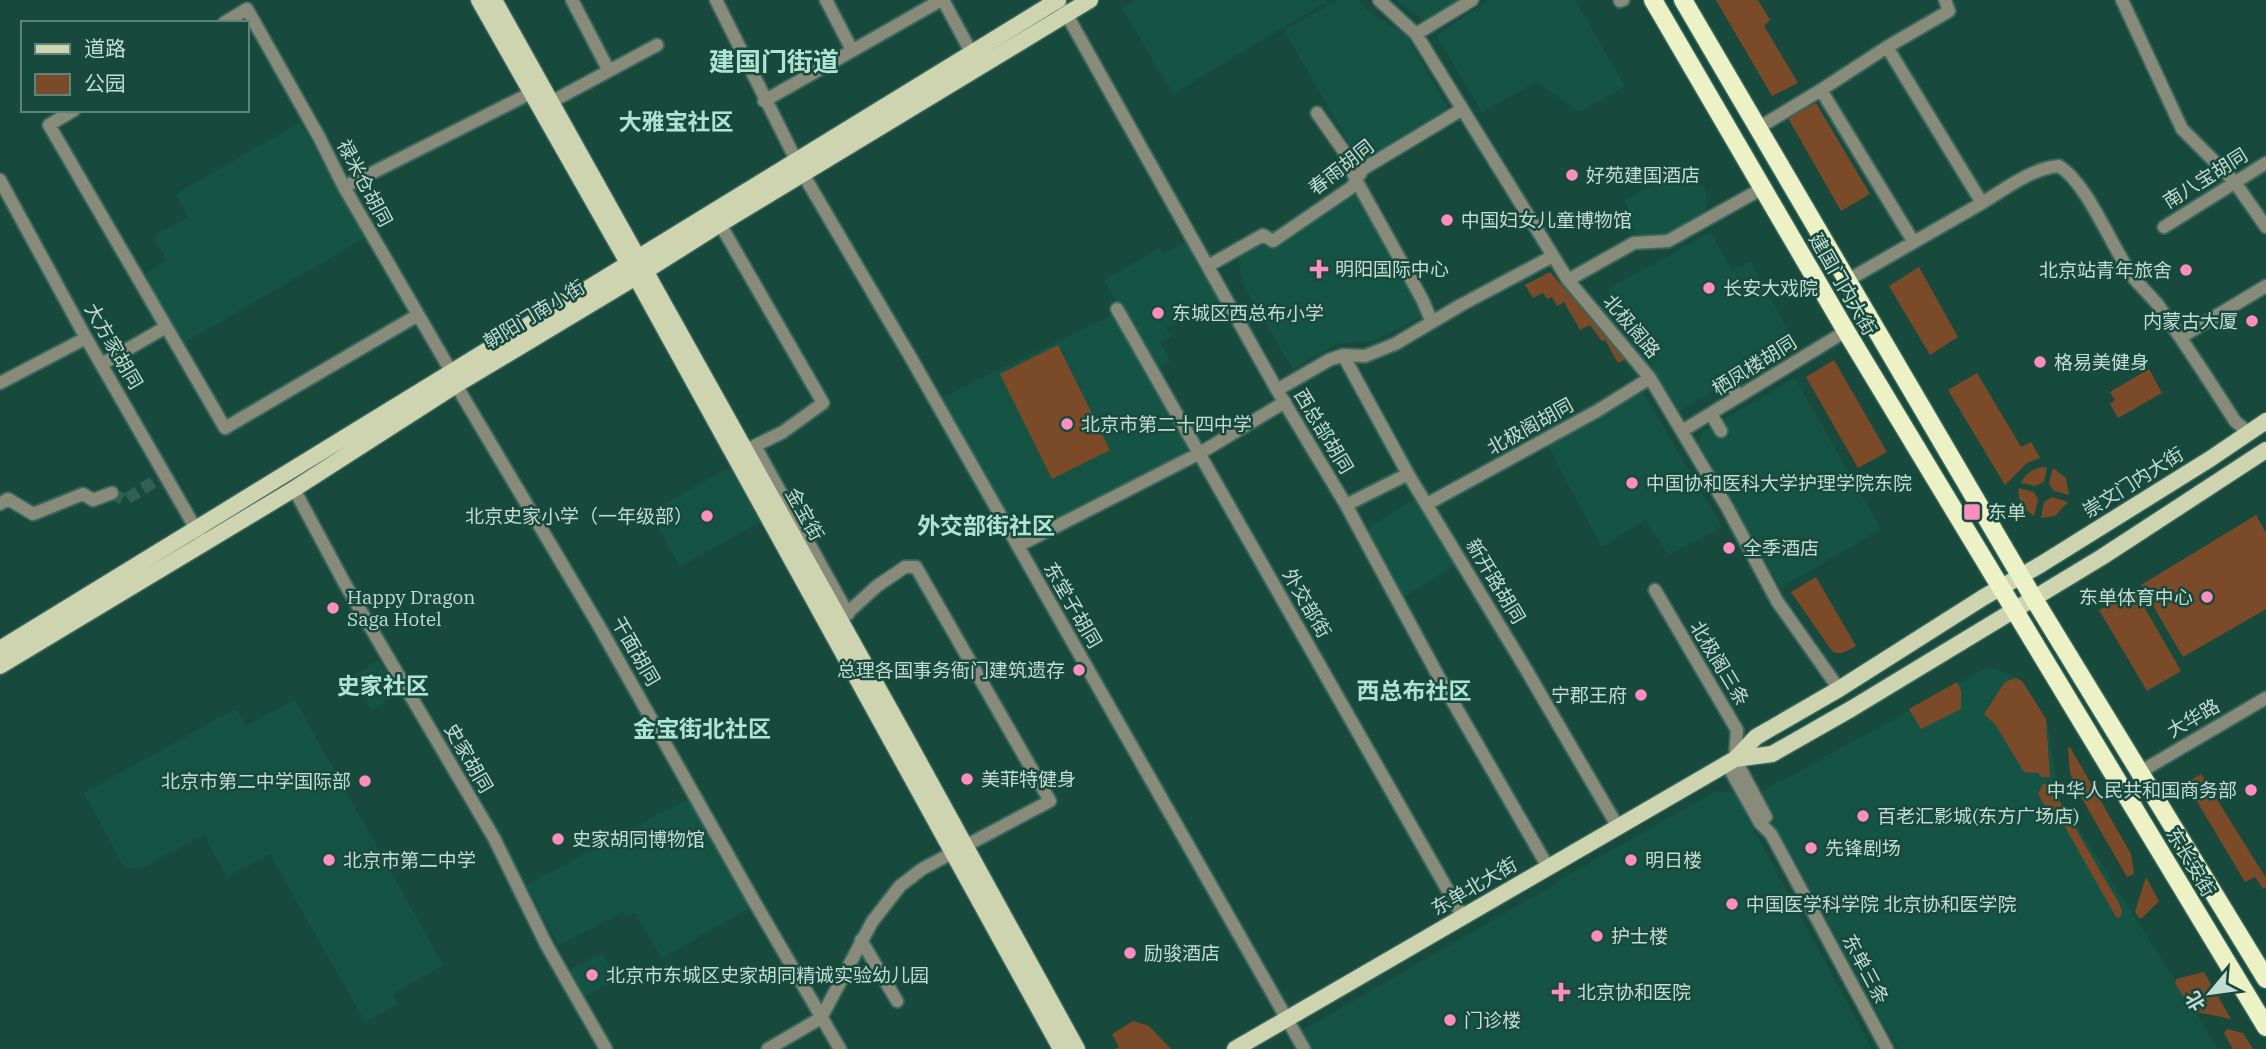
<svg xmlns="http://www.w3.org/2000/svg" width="2266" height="1049" font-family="'IBM Plex Serif','Noto Sans SC',serif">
  <rect width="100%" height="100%" fill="#18493d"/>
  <path fill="#155445" d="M 1135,0 L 1329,0 L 1173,94 L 1122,8 Z
    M 1338,0 L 1359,0 L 1366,10 L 1406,35 L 1449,110 L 1361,163 L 1284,30 Z
    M 1396,0 L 1462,0 L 1426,22 Z
    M 1490,0 L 1575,0 L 1625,86 L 1580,112 L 1536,82 L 1482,112 L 1436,35 Z
    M 300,122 L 365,238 L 182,344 L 142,276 L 167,260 L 153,236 L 188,217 L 176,194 Z
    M 1671,159 L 1689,169 L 1706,191 L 1706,213 L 1664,235 L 1635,234 L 1625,200 L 1676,171 Z
    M 1357,194 L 1423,316 L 1373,341 L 1337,344 L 1293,369 L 1242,283 L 1238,255 L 1262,242 L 1272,245 Z
    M 1711,232 L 1732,271 L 1750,261 L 1795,344 L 1678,412 L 1608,289 Z
    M 1189,240 L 1221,297 L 1166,328 L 1171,337 L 1160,343 L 1170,361 L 1155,370 L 1104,280 L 1160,248 L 1164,254 Z
    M 1114,314 L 1193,451 L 1021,540 L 941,398 Z
    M 1795,378 L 1881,529 L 1781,588 L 1698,445 L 1702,432 Z
    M 1642,391 L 1722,527 L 1669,555 L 1646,520 L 1602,547 L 1548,446 Z
    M 733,465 L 764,520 L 680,567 L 650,512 Z
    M 1416,498 L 1455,565 L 1403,598 L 1365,530 Z
    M 378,660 L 399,693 L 372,710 L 351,677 Z
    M 1989,666 L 2022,680 L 2048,726 L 2059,797 L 2218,1049 L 1898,1049 L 1758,794 Z
    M 295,700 L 443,965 L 393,994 L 398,1004 L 365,1022 L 270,854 L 227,877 L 204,835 L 144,867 L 125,869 L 84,793 L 236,709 L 246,726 Z
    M 1716,791 L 1734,793 L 1872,1049 L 1312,1049 L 1301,1031 L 1553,885 L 1564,877 Z
    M 690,798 L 753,906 L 662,958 L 635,913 L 626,918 L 623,912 L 559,945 L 526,885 Z
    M 602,953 L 617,979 L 582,998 L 568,971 Z"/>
  <path fill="#7b4b29" d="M 1716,0 L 1758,0 L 1770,20 L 1764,26 L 1798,83 L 1772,96 Z
    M 1816,103 L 1870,194 L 1841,211 L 1788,118 Z
    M 1919,267 L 1958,337 L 1930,355 L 1889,286 Z
    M 1550,272 L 1626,359 L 1618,363 L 1605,340 L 1602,341 L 1590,325 L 1580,330 L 1564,302 L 1557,306 L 1552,297 L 1547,299 L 1543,293 L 1533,298 L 1525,285 Z
    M 1058,345 L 1110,450 L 1052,479 L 1000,374 Z
    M 1834,360 L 1887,452 L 1858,468 L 1806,377 Z
    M 2149,369 L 2162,393 L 2118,418 L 2110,404 L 2115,400 L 2110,392 Z
    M 1977,373 L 2021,447 L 2031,442 L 2040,458 L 2027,463 L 2005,485 L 1948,390 Z
    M 2047,467 L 2044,482 L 2035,486 L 2021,483 C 2026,472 2035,467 2047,467 Z
    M 2053,468 L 2066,478 L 2069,495 L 2054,491 L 2049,484 Z
    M 2019,488 L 2034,492 L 2038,500 L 2034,516 C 2024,509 2017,501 2019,488 Z
    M 2052,497 L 2068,502 L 2055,516 L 2041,518 L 2044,502 Z
    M 2256,515 L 2266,533 L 2266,609 L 2183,657 L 2141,585 Z
    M 1816,577 L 1856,646 C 1848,650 1840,657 1832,651 L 1791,592 Z
    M 2134,589 L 2181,671 L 2147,691 L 2099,610 Z
    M 2015,678 L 2022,681 L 2046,719 L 2050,777 L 2042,777 L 2038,773 L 2024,772 L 1995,724 L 1984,714 L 2005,682 Z
    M 1957,682 L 1961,690 L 1961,709 L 1921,729 L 1909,709 Z
    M 2070,747 L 2131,854 L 2134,874 L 2127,877 L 2077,790 L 2070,773 L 2068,748 Z
    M 2201,774 L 2266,878 L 2266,887 L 2263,889 L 2255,877 L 2245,882 L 2186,783 Z
    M 2051,783 L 2056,795 L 2120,905 L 2122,912 L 2120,918 L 2116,917 L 2056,811 L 2053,811 L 2052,817 L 2038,794 L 2043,784 Z
    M 2146,877 L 2159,901 L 2142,918 L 2139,918 L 2135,912 Z
    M 2204,972 L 2231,1019 L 2192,1011 L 2175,983 L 2176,979 Z
    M 1133,1021 L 1149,1026 L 1171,1049 L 1116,1049 L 1119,1047 L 1112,1034 Z
    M 2227,1029 L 2243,1033 L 2253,1049 L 2233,1049 L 2224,1033 Z"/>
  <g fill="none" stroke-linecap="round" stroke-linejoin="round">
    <path stroke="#325f54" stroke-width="12" stroke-dasharray="12 6" stroke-linecap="butt" d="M 112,493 L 125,500 L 158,479"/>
    <g stroke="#3a665b" stroke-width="16">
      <path id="minor" d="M 572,0 L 609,71
        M 716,0 L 803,174 L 911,358 L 1304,1049
        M 826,0 L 852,50
        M 943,0 L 971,52
        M 1379,0 L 1416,34 L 1568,280 L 1650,378 L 1727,507 L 1777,601 L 1839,689
        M 2122,0 L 2182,129 L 2234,181 L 2266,227
        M 1620,1 L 1623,0
        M 1063,8 L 1277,390 L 1346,505 L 1442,683 L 1548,867
        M 224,23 L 247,9 L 319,137 L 344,187 L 452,373
        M 1416,34 L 1472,0
        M 1887,47 L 1949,11 L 1945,0
        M 1821,90 L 1913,241
        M 764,101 L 941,0
        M 551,102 L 657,45
        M 74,110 L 49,125 L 225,428 L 418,315
        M 1317,113 L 1343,150 L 1356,180 L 1422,299 L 1432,322
        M 1758,128 L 1821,90 L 1887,47 L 1982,203 C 2005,189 2032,168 2059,166 C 2088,184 2112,248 2133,277 C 2141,287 2150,295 2158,305 C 2185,343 2210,382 2235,421 L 2248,432
        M 0,180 L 86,338 L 200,536
        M 344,187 L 531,93
        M 720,224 L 823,403 L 783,432 L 740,453
        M 2164,227 L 2266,163
        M 1208,266 L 1263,235 L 1273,241 L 1352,187 L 1363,169 L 1461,110
        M 1568,280 L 1634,243 L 1668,241 L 1763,188
        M 1848,280 L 1982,203
        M 1117,309 L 1463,917
        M 2181,337 L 2266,286
        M 1343,355 L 1408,474 L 1524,666 L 1618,827
        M 102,364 L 166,327
        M 1730,382 L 1738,397
        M 0,383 L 86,338
        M 456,385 L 599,626 L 751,896 L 840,1049
        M 1277,390 L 1329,360 L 1343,355 L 1365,356 L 1395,344 L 1461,305 L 1553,256
        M 1711,414 L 1721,431
        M 1682,431 L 1846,331
        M 755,446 L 848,614
        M 294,489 L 345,584 L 494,838 L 547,946 L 606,1049
        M 0,504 L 8,499 L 33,514 L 83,494 L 93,500 L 112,493
        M 1427,504 L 1597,411 L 1650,378
        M 1346,505 L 1408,474
        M 1018,546 L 1200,453 L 1285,402
        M 1655,590 L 1737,730 L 1735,759 L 1766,817
        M 1727,764 L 1760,823 L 1771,834 L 1887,1049
        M 2140,772 L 2266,698
        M 861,940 L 897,1001
        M 768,1049 L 821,1018 L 872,922 L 900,886 L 922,869 L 1050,801 L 916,567 L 905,567 L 877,586 L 833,626"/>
    </g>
    <g stroke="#3a665b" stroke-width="19">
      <path id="major" d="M 479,0 L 636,277 L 1061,1049
        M 494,0 L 907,740 L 1077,1049
        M 0,649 L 1058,0
        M 0,666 L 294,489 L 456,385 L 636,277 L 720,224 L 1090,0
        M 1735,759 L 1772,754 L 1851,709 L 2102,557 L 2266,450
        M 1235,1049 L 1735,759 L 1756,737 L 1839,689 L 1984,597 L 2040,565 L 2210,459 L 2266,421"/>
    </g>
    <g stroke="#3a665b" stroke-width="21">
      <path id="highway" d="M 1653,0 L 1846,331 L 2266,1027
        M 1683,0 L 2034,599 L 2266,979"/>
    </g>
    <use href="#minor" stroke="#888b79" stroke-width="12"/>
    <use href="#major" stroke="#cfd4b0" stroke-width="16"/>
    <use href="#highway" stroke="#ecf1c6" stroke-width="18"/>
  </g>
  <g fill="#fd8ebe" stroke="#18493d" stroke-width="2.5">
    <circle cx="1572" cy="175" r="7"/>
    <circle cx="1447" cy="220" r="7"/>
    <path d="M1315.5 258.5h7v7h7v7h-7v7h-7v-7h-7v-7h7z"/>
    <circle cx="2186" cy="270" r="7"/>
    <circle cx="1709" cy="288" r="7"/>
    <circle cx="1158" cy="313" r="7"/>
    <circle cx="2252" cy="321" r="7"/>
    <circle cx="2040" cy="362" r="7"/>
    <circle cx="1067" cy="424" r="7"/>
    <circle cx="1632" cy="483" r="7"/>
    <rect x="1963" y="503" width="18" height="18" rx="3.5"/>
    <circle cx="707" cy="516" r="7"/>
    <circle cx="1729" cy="548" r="7"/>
    <circle cx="2207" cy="597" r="7"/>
    <circle cx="333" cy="608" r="7"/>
    <circle cx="1079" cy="670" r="7"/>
    <circle cx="1641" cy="695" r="7"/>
    <circle cx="967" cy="779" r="7"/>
    <circle cx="365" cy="781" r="7"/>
    <circle cx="2251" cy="790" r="7"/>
    <circle cx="1863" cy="816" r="7"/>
    <circle cx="558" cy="839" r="7"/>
    <circle cx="1811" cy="848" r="7"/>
    <circle cx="329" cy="860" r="7"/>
    <circle cx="1631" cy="860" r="7"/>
    <circle cx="1732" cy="904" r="7"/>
    <circle cx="1597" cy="936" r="7"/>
    <circle cx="1130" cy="953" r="7"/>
    <circle cx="592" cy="975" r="7"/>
    <path d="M1557.5 981.5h7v7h7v7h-7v7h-7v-7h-7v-7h7z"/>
    <circle cx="1450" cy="1020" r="7"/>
  </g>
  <g text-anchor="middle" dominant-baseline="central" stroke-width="5" stroke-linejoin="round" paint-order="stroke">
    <g font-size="19" fill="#c3dcd3" stroke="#18493d">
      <text transform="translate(1341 167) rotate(-38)">春雨胡同</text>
      <text transform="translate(2205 178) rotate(-32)">南八宝胡同</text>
      <text transform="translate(365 183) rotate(62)">禄米仓胡同</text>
      <text transform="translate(1843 284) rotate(60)">建国门内大街</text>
      <text transform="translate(534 314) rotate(-31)">朝阳门南小街</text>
      <text transform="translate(1632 326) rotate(50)">北极阁路</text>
      <text transform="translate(114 346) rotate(60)">大方家胡同</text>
      <text transform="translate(1754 365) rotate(-32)">栖凤楼胡同</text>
      <text transform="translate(1530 426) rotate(-29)">北极阁胡同</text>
      <text transform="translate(1324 431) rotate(59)">西总部胡同</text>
      <text transform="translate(2133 482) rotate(-32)">崇文门内大街</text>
      <text transform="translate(805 514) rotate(61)">金宝街</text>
      <text transform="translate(1496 581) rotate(59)">新开路胡同</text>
      <text transform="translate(1307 603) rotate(60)">外交部街</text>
      <text transform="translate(1073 605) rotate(60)">东堂子胡同</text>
      <text transform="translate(636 651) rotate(60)">干面胡同</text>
      <text transform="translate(1720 663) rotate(59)">北极阁三条</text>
      <text transform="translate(2193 718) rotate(-30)">大华路</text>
      <text transform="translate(469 758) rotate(60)">史家胡同</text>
      <text transform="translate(2191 862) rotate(59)">东长安街</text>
      <text transform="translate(1474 886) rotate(-30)">东单北大街</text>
      <text transform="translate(1866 969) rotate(62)">东单三条</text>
    </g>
    <g font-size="19" fill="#c3dcd3" stroke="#18493d" text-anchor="start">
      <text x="1586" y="175">好苑建国酒店</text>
      <text x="1461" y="220">中国妇女儿童博物馆</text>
      <text x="1335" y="269">明阳国际中心</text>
      <text x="2172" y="270" text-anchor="end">北京站青年旅舍</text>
      <text x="1723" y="288">长安大戏院</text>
      <text x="1172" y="313">东城区西总布小学</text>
      <text x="2238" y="321" text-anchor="end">内蒙古大厦</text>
      <text x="2054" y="362">格易美健身</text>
      <text x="1081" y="424">北京市第二十四中学</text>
      <text x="1646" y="483">中国协和医科大学护理学院东院</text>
      <text x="1988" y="512">东单</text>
      <text x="693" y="516" text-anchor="end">北京史家小学（一年级部）</text>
      <text x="1743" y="548">全季酒店</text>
      <text x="347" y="597">Happy Dragon<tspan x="347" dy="22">Saga Hotel</tspan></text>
      <text x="2193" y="597" text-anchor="end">东单体育中心</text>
      <text x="1065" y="670" text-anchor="end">总理各国事务衙门建筑遗存</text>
      <text x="1627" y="695" text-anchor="end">宁郡王府</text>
      <text x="981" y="779">美菲特健身</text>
      <text x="351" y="781" text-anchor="end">北京市第二中学国际部</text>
      <text x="2237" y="790" text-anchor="end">中华人民共和国商务部</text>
      <text x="1877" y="816">百老汇影城(东方广场店)</text>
      <text x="572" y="839">史家胡同博物馆</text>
      <text x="1825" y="848">先锋剧场</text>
      <text x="343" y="860">北京市第二中学</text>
      <text x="1645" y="860">明日楼</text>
      <text x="1746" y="904">中国医学科学院 北京协和医学院</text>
      <text x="1611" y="936">护士楼</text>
      <text x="1144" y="953">励骏酒店</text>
      <text x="606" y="975">北京市东城区史家胡同精诚实验幼儿园</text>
      <text x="1577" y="992">北京协和医院</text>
      <text x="1464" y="1020">门诊楼</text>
    </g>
    <g font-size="23" font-weight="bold" fill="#afe3d2" stroke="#18493d">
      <text x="676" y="121">大雅宝社区</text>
      <text x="986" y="525">外交部街社区</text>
      <text x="383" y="685">史家社区</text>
      <text x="1414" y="690">西总布社区</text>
      <text x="702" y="728">金宝街北社区</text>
    </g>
    <g font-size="26" font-weight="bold" fill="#afe3d2" stroke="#18493d">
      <text x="774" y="61">建国门街道</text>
    </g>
  </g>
  <rect x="21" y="21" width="228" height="91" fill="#18493d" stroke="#5c8479" stroke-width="2"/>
  <rect x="35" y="44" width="35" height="10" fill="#cfd4b0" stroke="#5c8479" stroke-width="2"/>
  <text x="84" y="56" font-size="21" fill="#c3dcd3">道路</text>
  <rect x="35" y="74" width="35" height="21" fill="#7b4b29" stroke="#5c8479" stroke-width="2"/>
  <text x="84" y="91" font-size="21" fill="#c3dcd3">公园</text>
  <g transform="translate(2210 993) rotate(241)" stroke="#18493d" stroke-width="5" paint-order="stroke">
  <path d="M0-5L12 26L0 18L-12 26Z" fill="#c3dcd3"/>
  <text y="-10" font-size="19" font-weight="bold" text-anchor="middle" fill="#c3dcd3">北</text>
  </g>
</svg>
